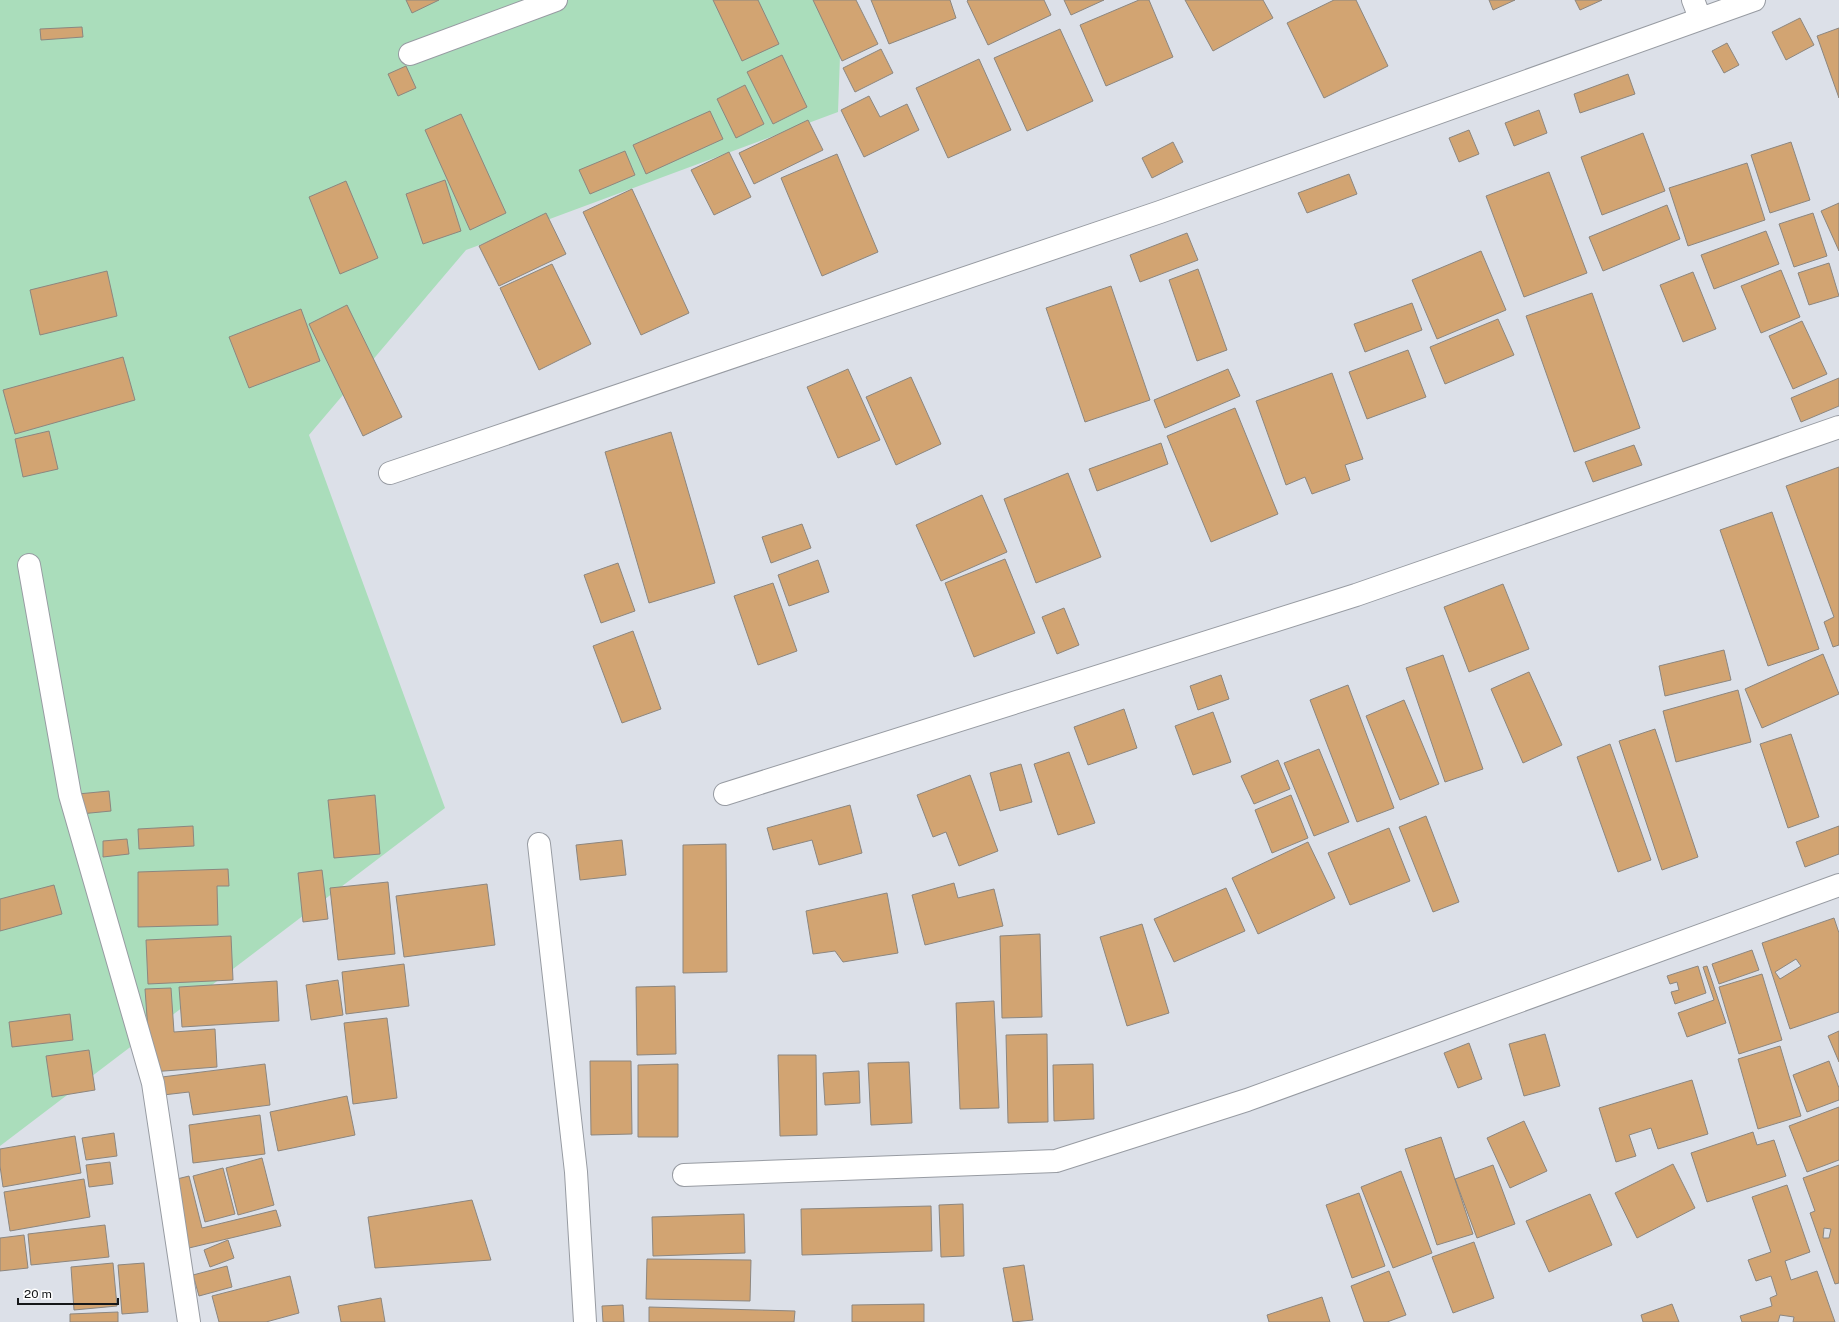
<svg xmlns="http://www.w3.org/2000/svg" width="1839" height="1322" font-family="'Public Sans',sans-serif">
  <rect width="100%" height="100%" fill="#dce0e8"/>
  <path fill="#adb" d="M 0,0 L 842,0 L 838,112 L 466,250 L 309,435 L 445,808 L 0,1146 Z"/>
  <path fill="#d2a472" stroke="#8c867f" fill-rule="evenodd" d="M 406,0 L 439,0 L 412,13 Z
    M 713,0 L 758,0 L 779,44 L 742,61 Z
    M 813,0 L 856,0 L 878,44 L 842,61 Z
    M 871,0 L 950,0 L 956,18 L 889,44 Z
    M 968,0 L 1044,0 L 1051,15 L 988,45 L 967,1 Z
    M 1064,0 L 1104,0 L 1071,15 Z
    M 1139,0 L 1149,0 L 1173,57 L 1106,86 L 1080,25 Z
    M 1185,0 L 1263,0 L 1273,18 L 1213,51 Z
    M 1334,0 L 1356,0 L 1388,66 L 1324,98 L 1287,23 Z
    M 1489,0 L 1515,0 L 1493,10 Z
    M 1575,0 L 1602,0 L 1580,10 Z
    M 1800,18 L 1814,45 L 1786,60 L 1772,32 Z
    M 82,27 L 83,37 L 41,40 L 40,29 Z
    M 1839,28 L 1839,98 L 1817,36 Z
    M 1060,29 L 1093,101 L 1027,131 L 994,58 Z
    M 1727,43 L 1739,65 L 1724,73 L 1712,51 Z
    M 881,49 L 893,73 L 855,92 L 843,68 Z
    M 782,55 L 807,107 L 773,124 L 747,72 Z
    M 979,59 L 1011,130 L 948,158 L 916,88 Z
    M 406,66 L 416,88 L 398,96 L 388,74 Z
    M 1628,74 L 1635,94 L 1580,113 L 1574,94 Z
    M 745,85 L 764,124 L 736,138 L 717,99 Z
    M 869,96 L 880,117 L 907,104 L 919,130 L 864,157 L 841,110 Z
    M 1539,110 L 1547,133 L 1514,146 L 1505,123 Z
    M 710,111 L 723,139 L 646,174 L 633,145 Z
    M 461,114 L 506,213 L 470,230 L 425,130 Z
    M 808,120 L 823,150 L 754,184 L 739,153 Z
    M 1469,130 L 1479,154 L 1459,162 L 1449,138 Z
    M 1643,133 L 1665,191 L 1602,215 L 1581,157 Z
    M 1173,142 L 1183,162 L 1152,178 L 1142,158 Z
    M 1791,142 L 1810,200 L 1770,213 L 1751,155 Z
    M 625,151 L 635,175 L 590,194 L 579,170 Z
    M 729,152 L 751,197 L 714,215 L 691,170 Z
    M 837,154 L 878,252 L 822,276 L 781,178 Z
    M 1747,163 L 1765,220 L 1688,246 L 1669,188 Z
    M 1549,172 L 1587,273 L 1524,297 L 1486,196 Z
    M 1349,174 L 1357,194 L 1307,213 L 1298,193 Z
    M 445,180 L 461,231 L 423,244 L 406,194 Z
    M 346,181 L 378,258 L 340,274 L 309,197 Z
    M 632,189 L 689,313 L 641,335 L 583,212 Z
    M 1839,203 L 1839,251 L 1821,211 Z
    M 1667,205 L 1680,239 L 1603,271 L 1589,237 Z
    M 546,213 L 566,254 L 499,286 L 479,246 Z
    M 1813,213 L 1827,256 L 1794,267 L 1779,224 Z
    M 1766,231 L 1779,264 L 1714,289 L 1701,255 Z
    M 1187,233 L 1198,260 L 1140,282 L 1130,255 Z
    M 1481,251 L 1506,310 L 1437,339 L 1412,280 Z
    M 1829,263 L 1839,296 L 1809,305 L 1798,273 Z
    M 552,264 L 591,344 L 539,370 L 500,288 Z
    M 1198,269 L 1227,350 L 1197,361 L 1169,280 Z
    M 1781,270 L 1800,317 L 1761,333 L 1741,286 Z
    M 107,271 L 117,316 L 40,335 L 30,290 Z
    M 1693,272 L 1716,329 L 1683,342 L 1660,285 Z
    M 1111,286 L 1150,400 L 1085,422 L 1046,308 Z
    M 1592,293 L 1640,428 L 1574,452 L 1526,316 Z
    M 1412,303 L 1422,330 L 1365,352 L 1354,324 Z
    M 347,305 L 402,417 L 363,436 L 309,324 Z
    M 301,309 L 320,361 L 249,388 L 229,337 Z
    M 1498,319 L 1514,355 L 1445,384 L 1430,347 Z
    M 1802,321 L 1827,374 L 1793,389 L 1769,336 Z
    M 1408,350 L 1426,397 L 1367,419 L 1349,372 Z
    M 123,357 L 135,400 L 15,434 L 3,390 Z
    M 848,369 L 880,440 L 838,458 L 807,387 Z
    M 1228,369 L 1240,396 L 1165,428 L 1154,400 Z
    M 1332,373 L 1363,459 L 1345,465 L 1350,480 L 1312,494 L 1305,477 L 1286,485 L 1256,401 Z
    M 911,377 L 941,444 L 896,465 L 866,397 Z
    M 1839,378 L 1839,406 L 1801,422 L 1791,398 Z
    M 1235,408 L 1278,514 L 1211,542 L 1167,436 Z
    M 49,431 L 58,469 L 23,477 L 15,439 Z
    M 671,432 L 715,583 L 649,603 L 605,452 Z
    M 1161,443 L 1168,464 L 1097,491 L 1089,469 Z
    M 1634,445 L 1642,465 L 1593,482 L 1585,462 Z
    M 1839,467 L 1839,645 L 1833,647 L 1824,622 L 1834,617 L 1786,486 Z
    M 1068,473 L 1101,557 L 1036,583 L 1004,499 Z
    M 982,495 L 1007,552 L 941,581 L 916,525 Z
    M 1772,512 L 1819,649 L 1768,666 L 1720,530 Z
    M 802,524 L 811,548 L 771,563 L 762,537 Z
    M 1005,559 L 1035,633 L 974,657 L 945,583 Z
    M 818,560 L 829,592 L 789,606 L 778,575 Z
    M 618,563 L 635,611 L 601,623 L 584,575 Z
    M 773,583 L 797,651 L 758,665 L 734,596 Z
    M 1503,584 L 1529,649 L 1469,672 L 1444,607 Z
    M 1064,608 L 1079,645 L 1057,654 L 1042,617 Z
    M 633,631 L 661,709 L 622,723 L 593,646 Z
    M 1724,650 L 1731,680 L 1665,696 L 1659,666 Z
    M 1823,654 L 1839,694 L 1762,728 L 1745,689 Z
    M 1443,655 L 1483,769 L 1445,782 L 1406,668 Z
    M 1529,672 L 1562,745 L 1523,763 L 1491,689 Z
    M 1221,675 L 1229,699 L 1198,710 L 1190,686 Z
    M 1348,685 L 1394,808 L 1357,822 L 1310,700 Z
    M 1738,690 L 1751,742 L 1676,762 L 1663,711 Z
    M 1404,700 L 1439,784 L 1400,800 L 1366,716 Z
    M 1124,709 L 1137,748 L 1088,765 L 1074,727 Z
    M 1213,712 L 1231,762 L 1193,775 L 1175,726 Z
    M 1655,729 L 1698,857 L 1662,870 L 1619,741 Z
    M 1791,734 L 1819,817 L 1788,828 L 1760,744 Z
    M 1610,744 L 1651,860 L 1618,872 L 1577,757 Z
    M 1319,749 L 1349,822 L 1314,836 L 1284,763 Z
    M 1069,752 L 1095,823 L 1058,835 L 1034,764 Z
    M 1278,760 L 1290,789 L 1254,804 L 1241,776 Z
    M 1021,764 L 1032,802 L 1000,811 L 990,773 Z
    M 970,775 L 998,851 L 959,866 L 946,832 L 933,837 L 917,795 Z
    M 109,791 L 111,811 L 80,814 L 78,794 Z
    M 375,795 L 380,854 L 334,858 L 328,800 Z
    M 1291,795 L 1308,838 L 1272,853 L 1255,810 Z
    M 850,805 L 862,853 L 819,865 L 812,840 L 773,850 L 767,828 Z
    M 1426,816 L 1459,902 L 1433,912 L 1399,827 Z
    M 193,826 L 194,846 L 139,849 L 138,829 Z
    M 1839,826 L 1839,854 L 1805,867 L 1796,842 Z
    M 1389,828 L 1410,881 L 1350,905 L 1328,853 Z
    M 127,839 L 129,854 L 103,857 L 103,841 Z
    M 622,840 L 626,875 L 580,880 L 576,845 Z
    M 1308,842 L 1335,898 L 1258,934 L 1232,878 Z
    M 726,844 L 727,972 L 683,973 L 683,845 Z
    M 228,869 L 229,886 L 217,886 L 218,925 L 138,927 L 138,872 Z
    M 322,870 L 328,919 L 303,922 L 298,873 Z
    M 388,882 L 395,954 L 338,960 L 330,888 Z
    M 954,883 L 958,898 L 994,889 L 1003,926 L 925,945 L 912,895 Z
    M 487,884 L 495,945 L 404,957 L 396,896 Z
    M 54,885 L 62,914 L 0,931 L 0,899 Z
    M 1226,888 L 1245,931 L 1174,962 L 1154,919 Z
    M 887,893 L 898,953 L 843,962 L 835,951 L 813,954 L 806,911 Z
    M 1834,918 L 1839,933 L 1839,1012 L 1790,1029 L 1762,943 ZM 1796,959 L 1801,966 L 1780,979 L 1775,972 Z
    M 1142,924 L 1169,1013 L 1127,1026 L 1100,937 Z
    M 1040,934 L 1042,1017 L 1002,1018 L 1000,936 Z
    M 231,936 L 233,980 L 148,984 L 146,940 Z
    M 1752,950 L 1759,970 L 1719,984 L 1712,964 Z
    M 404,964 L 409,1006 L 346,1014 L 342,972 Z
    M 1698,966 L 1706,993 L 1675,1004 L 1671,992 L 1679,990 L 1677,982 L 1670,984 L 1667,976 Z
    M 1707,966 L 1726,1023 L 1687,1037 L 1678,1013 L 1714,1000 L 1703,967 Z
    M 1762,974 L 1782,1040 L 1739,1054 L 1719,987 Z
    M 338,980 L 343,1015 L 311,1020 L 306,985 Z
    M 277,981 L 279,1021 L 182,1027 L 179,987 Z
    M 675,986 L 676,1054 L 637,1055 L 636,987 Z
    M 171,988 L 174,1032 L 215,1029 L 217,1067 L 151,1072 L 145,989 Z
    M 994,1001 L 999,1108 L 960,1109 L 956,1003 Z
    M 70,1014 L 73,1040 L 12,1047 L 9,1022 Z
    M 387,1018 L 397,1098 L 353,1104 L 344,1023 Z
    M 1839,1031 L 1839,1062 L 1828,1036 Z
    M 1047,1034 L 1048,1122 L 1008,1123 L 1006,1035 Z
    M 1545,1034 L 1560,1086 L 1524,1096 L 1509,1044 Z
    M 1469,1043 L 1482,1079 L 1458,1088 L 1444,1053 Z
    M 1780,1046 L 1801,1116 L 1758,1129 L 1738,1059 Z
    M 89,1050 L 95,1090 L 52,1097 L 46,1056 Z
    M 778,1055 L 816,1055 L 817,1135 L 780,1136 Z
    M 590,1061 L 631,1061 L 632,1134 L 591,1135 Z
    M 1829,1061 L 1839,1088 L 1839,1100 L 1807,1112 L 1793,1075 Z
    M 909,1062 L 912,1123 L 871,1125 L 868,1063 Z
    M 265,1064 L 270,1105 L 193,1115 L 189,1092 L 163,1095 L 162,1077 Z
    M 678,1064 L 678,1137 L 638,1137 L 638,1065 Z
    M 1093,1064 L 1094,1119 L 1054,1121 L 1053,1065 Z
    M 859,1071 L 860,1103 L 825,1105 L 823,1073 Z
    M 1692,1080 L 1708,1134 L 1658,1149 L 1651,1128 L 1629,1135 L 1636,1156 L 1616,1162 L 1599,1108 Z
    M 347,1096 L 355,1135 L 278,1151 L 270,1112 Z
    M 1839,1107 L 1839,1160 L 1807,1172 L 1789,1126 Z
    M 260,1115 L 265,1154 L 193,1163 L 189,1125 Z
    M 1524,1121 L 1547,1171 L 1510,1188 L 1487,1138 Z
    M 1753,1132 L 1757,1145 L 1774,1140 L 1786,1176 L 1707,1202 L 1691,1153 Z
    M 114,1133 L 117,1156 L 86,1160 L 82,1138 Z
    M 75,1136 L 81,1173 L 3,1187 L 0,1166 L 0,1149 Z
    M 1441,1137 L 1473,1234 L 1437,1245 L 1405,1149 Z
    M 262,1158 L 274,1205 L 238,1215 L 226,1168 Z
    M 110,1162 L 113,1184 L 89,1187 L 86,1165 Z
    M 1673,1164 L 1695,1208 L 1637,1238 L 1615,1193 Z
    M 1493,1165 L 1515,1224 L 1477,1238 L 1455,1179 Z
    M 1839,1165 L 1839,1283 L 1835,1284 L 1810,1213 L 1815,1211 L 1803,1178 ZM 1824,1228 L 1831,1229 L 1829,1238 L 1823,1238 Z
    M 223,1168 L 235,1214 L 205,1222 L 193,1176 Z
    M 1401,1171 L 1432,1253 L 1393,1268 L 1361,1187 Z
    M 189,1176 L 202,1228 L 276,1210 L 281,1226 L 189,1248 L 173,1180 Z
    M 84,1179 L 90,1217 L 10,1231 L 4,1192 Z
    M 1787,1185 L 1810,1252 L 1785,1261 L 1791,1280 L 1817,1271 L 1835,1322 L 1793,1322 L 1794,1317 L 1780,1315 L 1778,1322 L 1742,1322 L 1740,1316 L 1772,1306 L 1770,1298 L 1777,1295 L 1771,1276 L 1756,1281 L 1748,1260 L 1771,1252 L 1752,1197 Z
    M 1359,1193 L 1385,1266 L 1352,1278 L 1326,1205 Z
    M 1590,1194 L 1612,1245 L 1549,1272 L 1526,1221 Z
    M 472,1200 L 491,1260 L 375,1268 L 368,1217 Z
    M 963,1204 L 964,1256 L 941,1257 L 939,1205 Z
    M 931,1206 L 932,1251 L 802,1255 L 801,1209 Z
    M 744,1214 L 745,1253 L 653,1256 L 652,1217 Z
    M 105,1225 L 109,1257 L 31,1265 L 28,1234 Z
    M 24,1235 L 28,1268 L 0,1271 L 0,1238 Z
    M 228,1240 L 234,1258 L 210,1267 L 204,1250 Z
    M 1474,1242 L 1494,1298 L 1453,1313 L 1432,1257 Z
    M 647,1259 L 751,1260 L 750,1301 L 646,1299 Z
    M 113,1263 L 117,1306 L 74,1310 L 71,1267 Z
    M 144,1263 L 148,1312 L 122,1314 L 118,1265 Z
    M 1024,1265 L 1033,1320 L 1013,1322 L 1003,1268 Z
    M 227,1266 L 232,1287 L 199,1296 L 193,1275 Z
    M 1389,1271 L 1406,1315 L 1387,1322 L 1364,1322 L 1351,1286 Z
    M 290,1276 L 299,1313 L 266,1322 L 219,1322 L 212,1296 Z
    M 1322,1297 L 1330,1322 L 1269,1322 L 1267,1315 Z
    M 381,1298 L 385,1322 L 341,1322 L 338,1306 Z
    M 924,1304 L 924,1322 L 852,1322 L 852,1305 Z
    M 1672,1304 L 1679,1322 L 1643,1322 L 1641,1315 Z
    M 623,1305 L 624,1322 L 603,1322 L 602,1306 Z
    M 649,1307 L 795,1311 L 794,1322 L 649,1322 Z
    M 118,1312 L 118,1322 L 70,1322 L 70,1314 Z"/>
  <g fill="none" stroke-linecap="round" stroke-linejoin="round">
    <g stroke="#979ba2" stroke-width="24">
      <path id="street" d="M 1693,0 L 1700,18
        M 410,54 L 556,0
        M 390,473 L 1160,212 L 1754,0
        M 29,565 L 70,795 L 153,1083 L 189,1322
        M 725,794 L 1356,595 L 1839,427
        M 539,844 L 576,1172 L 585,1322
        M 684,1175 L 1056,1161 L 1247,1100 L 1839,885"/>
    </g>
    <use href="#street" stroke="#fff" stroke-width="22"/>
  </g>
  <path d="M18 1298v6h100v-6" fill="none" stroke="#151719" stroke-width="2"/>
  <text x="24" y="1298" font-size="12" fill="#151719" stroke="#ffffff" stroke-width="3" paint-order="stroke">20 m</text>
</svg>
